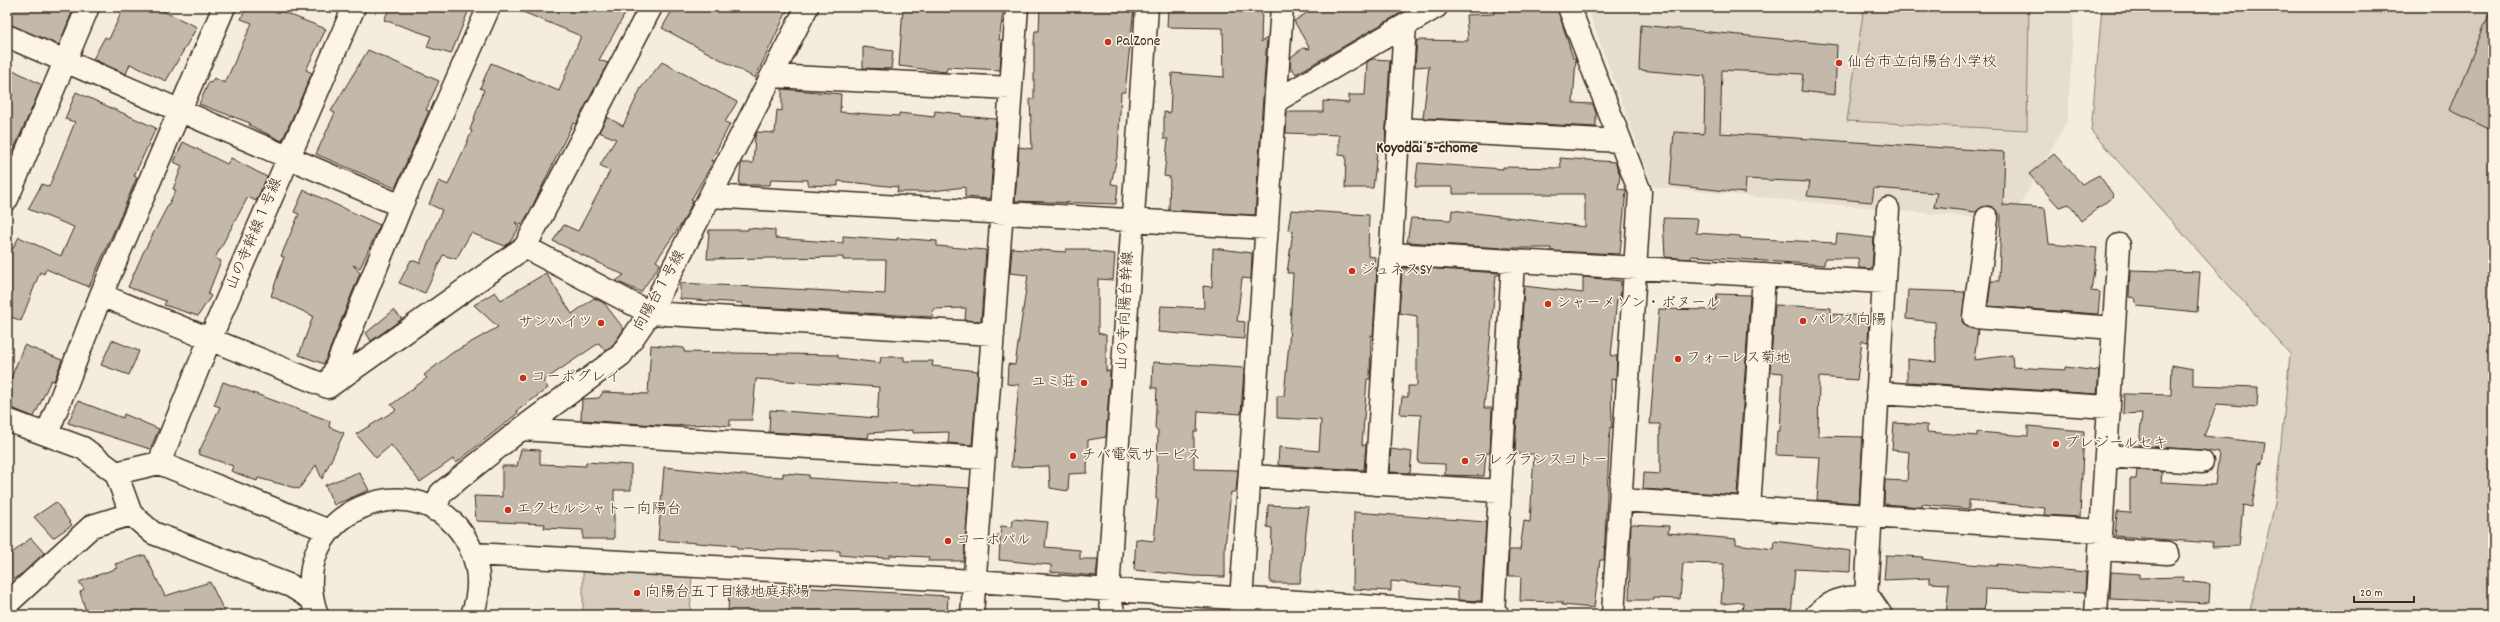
<svg xmlns="http://www.w3.org/2000/svg" width="2500" height="622" font-family="Dekko,'Klee One',sans-serif">
  <rect width="100%" height="100%" fill="#f4eddd"/>
  <filter id="ink" filterUnits="userSpaceOnUse"><feTurbulence type="fractalNoise" baseFrequency=".025" numOctaves="2"/><feDisplacementMap in="SourceGraphic" scale="8" xChannelSelector="R" yChannelSelector="G"/><feConvolveMatrix kernelMatrix="1 2 1 2 8 2 1 2 1" color-interpolation-filters="sRGB"/></filter>
  <g filter="url(#ink)">
    <path fill="#e5ddce" d="M 1587,7 L 2074,7 L 2068,119 L 2011,221 L 1653,187 Z"/>
    <path fill="#d6cdbd" stroke="#887c6e" d="M 1864,7 L 2029,7 L 2027,130 L 1847,121 Z
      M 2102,7 L 2493,7 L 2493,615 L 2249,615 L 2275,503 L 2290,354 L 2091,131 Z
      M 583,572 L 692,575 L 690,615 L 583,612 Z"/>
    <path fill="#c3b9aa" stroke="#3b2a1e" d="M 7,7 L 74,7 L 59,45 L 7,24 Z
      M 124,7 L 154,7 L 197,27 L 166,81 L 130,64 L 126,74 L 93,59 L 105,37 L 109,39 Z
      M 247,7 L 270,7 L 326,29 L 306,70 L 312,73 L 282,141 L 249,125 L 250,123 L 199,104 L 209,82 L 211,83 L 214,78 L 225,83 L 252,23 L 241,19 Z
      M 390,7 L 470,7 L 451,54 L 427,47 L 431,36 L 384,20 Z
      M 511,7 L 629,7 L 599,60 L 608,63 L 576,124 L 573,123 L 529,213 L 521,225 L 515,222 L 519,228 L 510,242 L 505,246 L 471,233 L 456,259 L 443,255 L 425,293 L 399,283 L 411,260 L 420,263 L 442,210 L 429,204 L 439,181 L 448,185 L 472,131 L 470,130 L 484,90 L 480,88 L 491,63 L 559,91 L 581,36 Z
      M 674,7 L 789,7 L 755,78 L 662,28 Z
      M 903,7 L 1004,7 L 999,40 L 1002,40 L 1000,70 L 947,67 L 946,72 L 899,66 Z
      M 1040,7 L 1134,7 L 1125,92 L 1121,92 L 1118,152 L 1111,184 L 1118,185 L 1116,204 L 1015,201 L 1019,147 L 1032,149 L 1030,99 L 1034,99 L 1034,43 L 1035,31 L 1039,31 Z
      M 1168,7 L 1262,7 L 1261,42 L 1267,38 L 1255,215 L 1169,210 L 1170,177 L 1164,176 L 1168,139 L 1164,139 L 1164,112 L 1170,113 L 1172,73 L 1224,77 L 1223,28 L 1167,27 Z
      M 1316,7 L 1411,7 L 1296,74 L 1290,66 L 1291,57 L 1303,48 L 1310,49 L 1294,21 Z
      M 1494,7 L 1557,7 L 1573,58 L 1576,59 L 1573,103 L 1593,104 L 1596,113 L 1596,127 L 1423,118 L 1429,66 L 1415,67 L 1417,40 L 1468,41 L 1466,15 L 1494,14 Z
      M 2492,7 L 2493,7 L 2493,131 L 2450,110 Z
      M 1641,25 L 1837,45 L 1835,95 L 1801,91 L 1803,74 L 1722,70 L 1720,133 L 2005,152 L 2003,205 L 2045,208 L 2049,244 L 2097,248 L 2091,291 L 2100,292 L 2098,314 L 1988,306 L 1991,281 L 1999,281 L 2001,215 L 1989,206 L 1982,207 L 1976,212 L 1934,207 L 1937,193 L 1874,188 L 1872,202 L 1807,196 L 1810,182 L 1746,179 L 1745,193 L 1670,185 L 1674,132 L 1704,134 L 1705,76 L 1639,70 Z
      M 863,47 L 893,51 L 891,69 L 863,68 Z
      M 368,50 L 439,81 L 426,110 L 429,111 L 395,188 L 316,154 L 335,113 L 331,111 Z
      M 1372,59 L 1390,60 L 1385,144 L 1378,144 L 1373,188 L 1345,188 L 1346,156 L 1339,155 L 1339,135 L 1286,133 L 1287,112 L 1323,112 L 1323,101 L 1349,103 L 1349,95 L 1365,95 L 1367,62 Z
      M 662,62 L 737,102 L 725,122 L 730,124 L 711,161 L 714,161 L 691,200 L 693,201 L 684,220 L 656,261 L 660,264 L 641,292 L 616,281 L 624,275 L 553,241 L 564,225 L 578,231 L 610,171 L 600,165 L 616,139 L 599,132 L 607,117 L 623,126 L 641,88 Z
      M 15,71 L 42,85 L 7,165 L 7,77 Z
      M 782,89 L 841,94 L 840,112 L 899,116 L 899,113 L 934,117 L 935,111 L 961,114 L 961,116 L 996,119 L 990,199 L 965,197 L 965,187 L 924,192 L 897,192 L 898,187 L 838,181 L 838,186 L 808,185 L 808,180 L 771,179 L 770,185 L 739,185 L 741,163 L 753,163 L 755,137 L 757,132 L 775,133 L 777,110 L 782,111 Z
      M 76,92 L 156,128 L 134,176 L 137,177 L 118,222 L 89,287 L 46,269 L 44,274 L 40,272 L 21,321 L 7,315 L 7,259 L 19,237 L 61,256 L 74,227 L 28,209 L 42,184 L 49,187 L 75,122 L 65,119 Z
      M 183,142 L 227,164 L 231,158 L 267,177 L 256,201 L 248,197 L 215,258 L 221,261 L 208,294 L 211,296 L 198,316 L 164,305 L 166,301 L 128,287 L 143,253 L 176,190 L 173,189 L 182,166 L 174,162 Z
      M 2054,154 L 2082,184 L 2099,175 L 2114,196 L 2081,221 L 2069,204 L 2059,207 L 2029,174 Z
      M 1560,158 L 1615,162 L 1620,175 L 1618,189 L 1626,190 L 1620,254 L 1551,251 L 1551,248 L 1503,248 L 1407,242 L 1411,218 L 1451,220 L 1452,210 L 1585,227 L 1585,194 L 1453,194 L 1453,187 L 1415,187 L 1418,163 L 1503,169 L 1503,167 L 1561,168 Z
      M 304,190 L 380,225 L 360,268 L 353,265 L 360,273 L 324,364 L 299,355 L 313,316 L 271,296 L 284,257 L 281,256 L 299,214 L 294,212 Z
      M 1291,210 L 1369,215 L 1368,256 L 1375,257 L 1373,268 L 1377,268 L 1373,336 L 1371,335 L 1370,379 L 1367,379 L 1362,445 L 1366,445 L 1364,470 L 1278,465 L 1279,447 L 1319,451 L 1321,420 L 1277,418 L 1277,396 L 1284,396 L 1289,342 L 1293,273 L 1287,273 L 1293,231 L 1288,230 Z
      M 1663,218 L 1698,219 L 1696,233 L 1740,236 L 1740,238 L 1836,243 L 1837,234 L 1874,238 L 1872,269 L 1859,268 L 1858,258 L 1825,258 L 1824,265 L 1691,256 L 1691,259 L 1665,257 Z
      M 748,228 L 775,230 L 775,238 L 843,243 L 843,236 L 897,240 L 897,238 L 937,241 L 937,246 L 986,250 L 981,321 L 965,320 L 966,308 L 933,309 L 932,317 L 742,306 L 742,303 L 680,299 L 680,283 L 885,294 L 886,260 L 843,260 L 843,257 L 707,259 L 709,230 L 748,230 Z
      M 1012,248 L 1066,252 L 1066,249 L 1090,249 L 1089,251 L 1115,254 L 1113,280 L 1098,279 L 1098,333 L 1106,335 L 1106,371 L 1110,371 L 1106,437 L 1088,440 L 1087,473 L 1069,474 L 1068,491 L 1050,488 L 1049,466 L 1011,467 L 1019,385 L 1007,384 L 1008,364 L 1015,365 L 1028,275 L 1010,273 Z
      M 1213,248 L 1252,253 L 1251,279 L 1242,278 L 1237,321 L 1245,322 L 1244,339 L 1158,332 L 1161,306 L 1204,308 L 1203,286 L 1212,287 Z
      M 1407,267 L 1500,273 L 1500,275 L 1496,275 L 1484,408 L 1492,408 L 1490,453 L 1486,453 L 1484,476 L 1445,475 L 1445,464 L 1418,463 L 1421,415 L 1400,414 L 1402,397 L 1408,397 L 1408,386 L 1417,386 L 1417,316 L 1399,313 L 1402,269 L 1407,269 Z
      M 2130,270 L 2200,272 L 2197,312 L 2137,306 L 2135,298 L 2129,297 Z
      M 546,273 L 572,314 L 594,298 L 604,303 L 624,329 L 612,346 L 605,351 L 599,343 L 543,381 L 548,388 L 517,411 L 518,413 L 456,463 L 453,459 L 420,482 L 391,445 L 376,458 L 356,434 L 396,410 L 391,405 L 427,378 L 424,375 L 452,353 L 498,327 L 474,305 L 495,292 L 501,300 Z
      M 1583,277 L 1621,281 L 1620,299 L 1617,299 L 1611,356 L 1617,356 L 1616,380 L 1611,379 L 1612,428 L 1610,427 L 1604,560 L 1600,560 L 1594,608 L 1562,605 L 1562,602 L 1520,601 L 1521,576 L 1508,576 L 1509,550 L 1520,550 L 1524,521 L 1530,522 L 1534,454 L 1515,454 L 1524,286 L 1583,293 Z
      M 1908,290 L 1965,292 L 1962,322 L 1967,327 L 1978,330 L 1974,360 L 2012,355 L 2013,367 L 2065,370 L 2065,367 L 2099,371 L 2097,394 L 1907,382 L 1907,359 L 1936,362 L 1935,322 L 1906,319 Z
      M 1717,294 L 1750,295 L 1737,495 L 1643,489 L 1644,473 L 1660,474 L 1660,424 L 1650,424 L 1659,309 L 1715,310 Z
      M 1775,305 L 1831,308 L 1831,314 L 1869,316 L 1868,342 L 1862,341 L 1857,380 L 1819,377 L 1818,436 L 1863,437 L 1859,503 L 1817,500 L 1820,457 L 1776,455 L 1777,431 L 1780,431 L 1783,373 L 1770,372 Z
      M 394,310 L 402,319 L 371,341 L 366,333 Z
      M 112,340 L 139,351 L 129,375 L 101,365 Z
      M 24,345 L 62,360 L 54,381 L 51,380 L 34,417 L 7,406 L 7,380 L 10,381 Z
      M 651,345 L 684,348 L 684,352 L 838,355 L 838,358 L 880,363 L 881,357 L 904,357 L 904,361 L 933,361 L 932,366 L 978,371 L 972,445 L 948,443 L 949,432 L 913,433 L 913,430 L 869,433 L 868,438 L 769,432 L 770,410 L 877,418 L 879,387 L 756,379 L 752,420 L 730,420 L 730,426 L 712,424 L 672,426 L 581,420 L 582,399 L 599,398 L 603,392 L 648,394 Z
      M 1153,362 L 1244,368 L 1241,414 L 1198,411 L 1197,432 L 1194,432 L 1194,469 L 1238,470 L 1236,492 L 1231,492 L 1225,547 L 1225,577 L 1193,576 L 1134,570 L 1136,539 L 1154,541 L 1158,499 L 1156,499 L 1158,430 L 1155,429 L 1157,388 L 1152,388 Z
      M 2172,365 L 2193,369 L 2193,385 L 2258,387 L 2257,407 L 2217,404 L 2204,436 L 2265,443 L 2262,464 L 2259,463 L 2252,507 L 2243,505 L 2239,546 L 2212,547 L 2213,543 L 2115,536 L 2117,512 L 2130,513 L 2130,479 L 2136,479 L 2137,470 L 2162,472 L 2161,482 L 2215,485 L 2219,453 L 2203,450 L 2139,446 L 2142,413 L 2123,414 L 2124,394 L 2171,395 Z
      M 223,382 L 330,421 L 329,427 L 344,433 L 322,479 L 316,465 L 299,489 L 258,478 L 257,481 L 231,471 L 233,466 L 198,454 L 220,407 L 214,405 Z
      M 78,401 L 123,418 L 124,414 L 159,429 L 150,449 L 68,423 Z
      M 1894,423 L 1927,425 L 1927,432 L 1977,436 L 1977,432 L 2028,436 L 2028,426 L 2084,431 L 2080,517 L 2044,515 L 2045,508 L 1969,500 L 1969,509 L 1923,504 L 1922,507 L 1884,504 L 1885,480 L 1907,481 L 1909,452 L 1892,450 Z
      M 521,449 L 540,450 L 540,464 L 586,466 L 586,462 L 631,465 L 631,490 L 614,490 L 614,539 L 583,539 L 583,530 L 544,528 L 545,524 L 476,521 L 474,496 L 502,497 L 502,466 L 517,466 Z
      M 1391,449 L 1412,452 L 1410,473 L 1389,472 Z
      M 664,467 L 742,475 L 783,477 L 783,473 L 809,475 L 809,478 L 969,488 L 964,561 L 928,561 L 929,557 L 890,555 L 890,558 L 862,557 L 840,555 L 840,551 L 737,549 L 737,546 L 658,540 Z
      M 359,472 L 369,490 L 334,505 L 325,485 Z
      M 56,502 L 72,525 L 53,538 L 34,517 Z
      M 1268,505 L 1309,507 L 1300,583 L 1270,583 L 1272,528 L 1267,527 Z
      M 1354,512 L 1486,522 L 1481,601 L 1458,600 L 1458,588 L 1391,581 L 1391,591 L 1353,589 Z
      M 1013,519 L 1048,522 L 1045,547 L 1080,550 L 1080,559 L 1098,559 L 1096,576 L 1051,572 L 1051,565 L 999,560 L 1001,526 L 1012,527 Z
      M 1631,524 L 1669,526 L 1668,533 L 1736,539 L 1736,544 L 1774,549 L 1775,541 L 1851,551 L 1850,572 L 1795,569 L 1791,615 L 1742,615 L 1743,602 L 1721,604 L 1724,564 L 1683,563 L 1680,599 L 1654,598 L 1654,600 L 1629,600 Z
      M 31,538 L 44,553 L 23,573 L 7,583 L 7,557 Z
      M 145,555 L 165,596 L 210,582 L 226,615 L 87,615 L 80,592 L 84,589 L 79,582 L 117,568 L 115,564 Z
      M 1886,555 L 1923,557 L 1922,559 L 1956,563 L 1997,566 L 1997,564 L 2086,572 L 2085,593 L 1985,589 L 1984,615 L 1946,615 L 1949,584 L 1930,583 L 1930,578 L 1884,580 Z
      M 2111,572 L 2140,574 L 2140,578 L 2183,577 L 2183,581 L 2210,584 L 2209,603 L 2110,599 Z
      M 794,587 L 948,596 L 947,615 L 728,615 L 729,588 L 794,594 Z"/>
    <g fill="none" stroke-linecap="round" stroke-linejoin="round">
      <g stroke="#3b2a1e" stroke-width="25">
        <path id="minor" d="M 1569,7 L 1640,192 L 1613,615
          M 7,36 L 401,206
          M 772,76 L 1011,88
          M 1276,101 L 1436,7
          M 1398,129 L 1620,141
          M 710,196 L 1267,228
          M 7,199 L 88,7
          M 1987,218 L 1974,317 L 2113,328
          M 525,247 L 650,313 L 993,334
          M 1391,254 L 1884,282
          M 101,295 L 328,387 L 525,247 L 651,7
          M 328,387 L 401,206 L 489,7
          M 1877,393 L 2109,407
          M 7,420 L 83,448 L 116,473 L 131,514 L 153,533 L 291,586 L 312,599
          M 521,429 L 983,458
          M 47,434 L 101,295 L 224,7
          M 2106,456 L 2202,462
          M 159,463 L 210,339 L 354,7
          M 116,473 L 159,463 L 329,531
          M 1250,476 L 1500,491
          M 1376,484 L 1405,25
          M 1621,500 L 2101,531
          M 1749,509 L 1764,275
          M 435,510 L 441,493 L 521,429 L 621,355 L 650,313 L 807,7
          M 2100,549 L 2168,553
          M 474,554 L 974,581 L 1498,615
          M 1866,598 L 1888,209
          M 7,604 L 92,526 L 131,514
          M 317,615 C 280,512 422,454 469,545 C 480,567 481,591 472,615
          M 972,615 L 1017,7
          M 1114,615 L 1108,591 L 1147,7
          M 1240,615 L 1282,7
          M 1493,615 L 1513,261
          M 1816,615 C 1833,599 1847,595 1870,599 L 1881,615
          M 2096,615 L 2119,245"/>
      </g>
      <use href="#minor" stroke="#fcf5e5" stroke-width="22"/>
    </g>
  </g>
  <g fill="#c8321e" stroke="#fcf5e5" stroke-width="1.5">
    <circle cx="1108" cy="42" r="4"/>
    <circle cx="1839" cy="63" r="4"/>
    <circle cx="1352" cy="271" r="4"/>
    <circle cx="1548" cy="304" r="4"/>
    <circle cx="1803" cy="321" r="4"/>
    <circle cx="601" cy="323" r="4"/>
    <circle cx="1678" cy="359" r="4"/>
    <circle cx="523" cy="378" r="4"/>
    <circle cx="1084" cy="383" r="4"/>
    <circle cx="2056" cy="444" r="4"/>
    <circle cx="1073" cy="456" r="4"/>
    <circle cx="1465" cy="461" r="4"/>
    <circle cx="508" cy="510" r="4"/>
    <circle cx="948" cy="541" r="4"/>
    <circle cx="637" cy="593" r="4"/>
  </g>
  <g text-anchor="middle" dominant-baseline="central" stroke-width="3" stroke-linejoin="round" paint-order="stroke">
    <g font-size="15" fill="#3b2a1e" stroke="#fcf5e5" text-anchor="start">
      <text x="1116" y="42">PalZone</text>
      <text x="1847" y="63">仙台市立向陽台小学校</text>
      <text x="1360" y="271">ジュネスSY</text>
      <text x="1556" y="304">シャーメゾン・ボヌール</text>
      <text x="1811" y="321">パレス向陽</text>
      <text x="593" y="323" text-anchor="end">サンハイツ</text>
      <text x="1686" y="359">フォーレス菊地</text>
      <text x="531" y="378">コーポグレイ</text>
      <text x="1076" y="383" text-anchor="end">ユミ荘</text>
      <text x="2064" y="444">プレジールセキ</text>
      <text x="1081" y="456">チバ電気サービス</text>
      <text x="1473" y="461">フレグランスコトー</text>
      <text x="516" y="510">エクセルシャトー向陽台</text>
      <text x="956" y="541">コーポパル</text>
      <text x="645" y="593">向陽台五丁目緑地庭球場</text>
    </g>
    <g font-size="15" fill="#3b2a1e" stroke="#fcf5e5">
      <text transform="translate(255 234) rotate(-67)">山の寺幹線１号線</text>
      <text transform="translate(660 291) rotate(-61)">向陽台１号線</text>
      <text transform="translate(1126 311) rotate(-87)">山の寺向陽台幹線</text>
    </g>
    <g font-size="16" font-weight="bold" fill="#3b2a1e" stroke="#fcf5e5">
      <text x="1427" y="148">Koyodai 5-chome</text>
    </g>
  </g>
  <rect width="2500" height="622" fill="none" stroke="#fcf5e5" stroke-width="24"/>
  <rect x="12" y="12" width="2476" height="598" fill="none" stroke="#3b2a1e" stroke-width="1.5" filter="url(#ink)"/>
  <path d="M2354 596v6h60v-6" fill="none" stroke="#3b2a1e" stroke-width="2"/>
  <text x="2360" y="596" font-size="12" fill="#3b2a1e" stroke="#fcf5e5" stroke-width="3" paint-order="stroke">20 m</text>
</svg>
